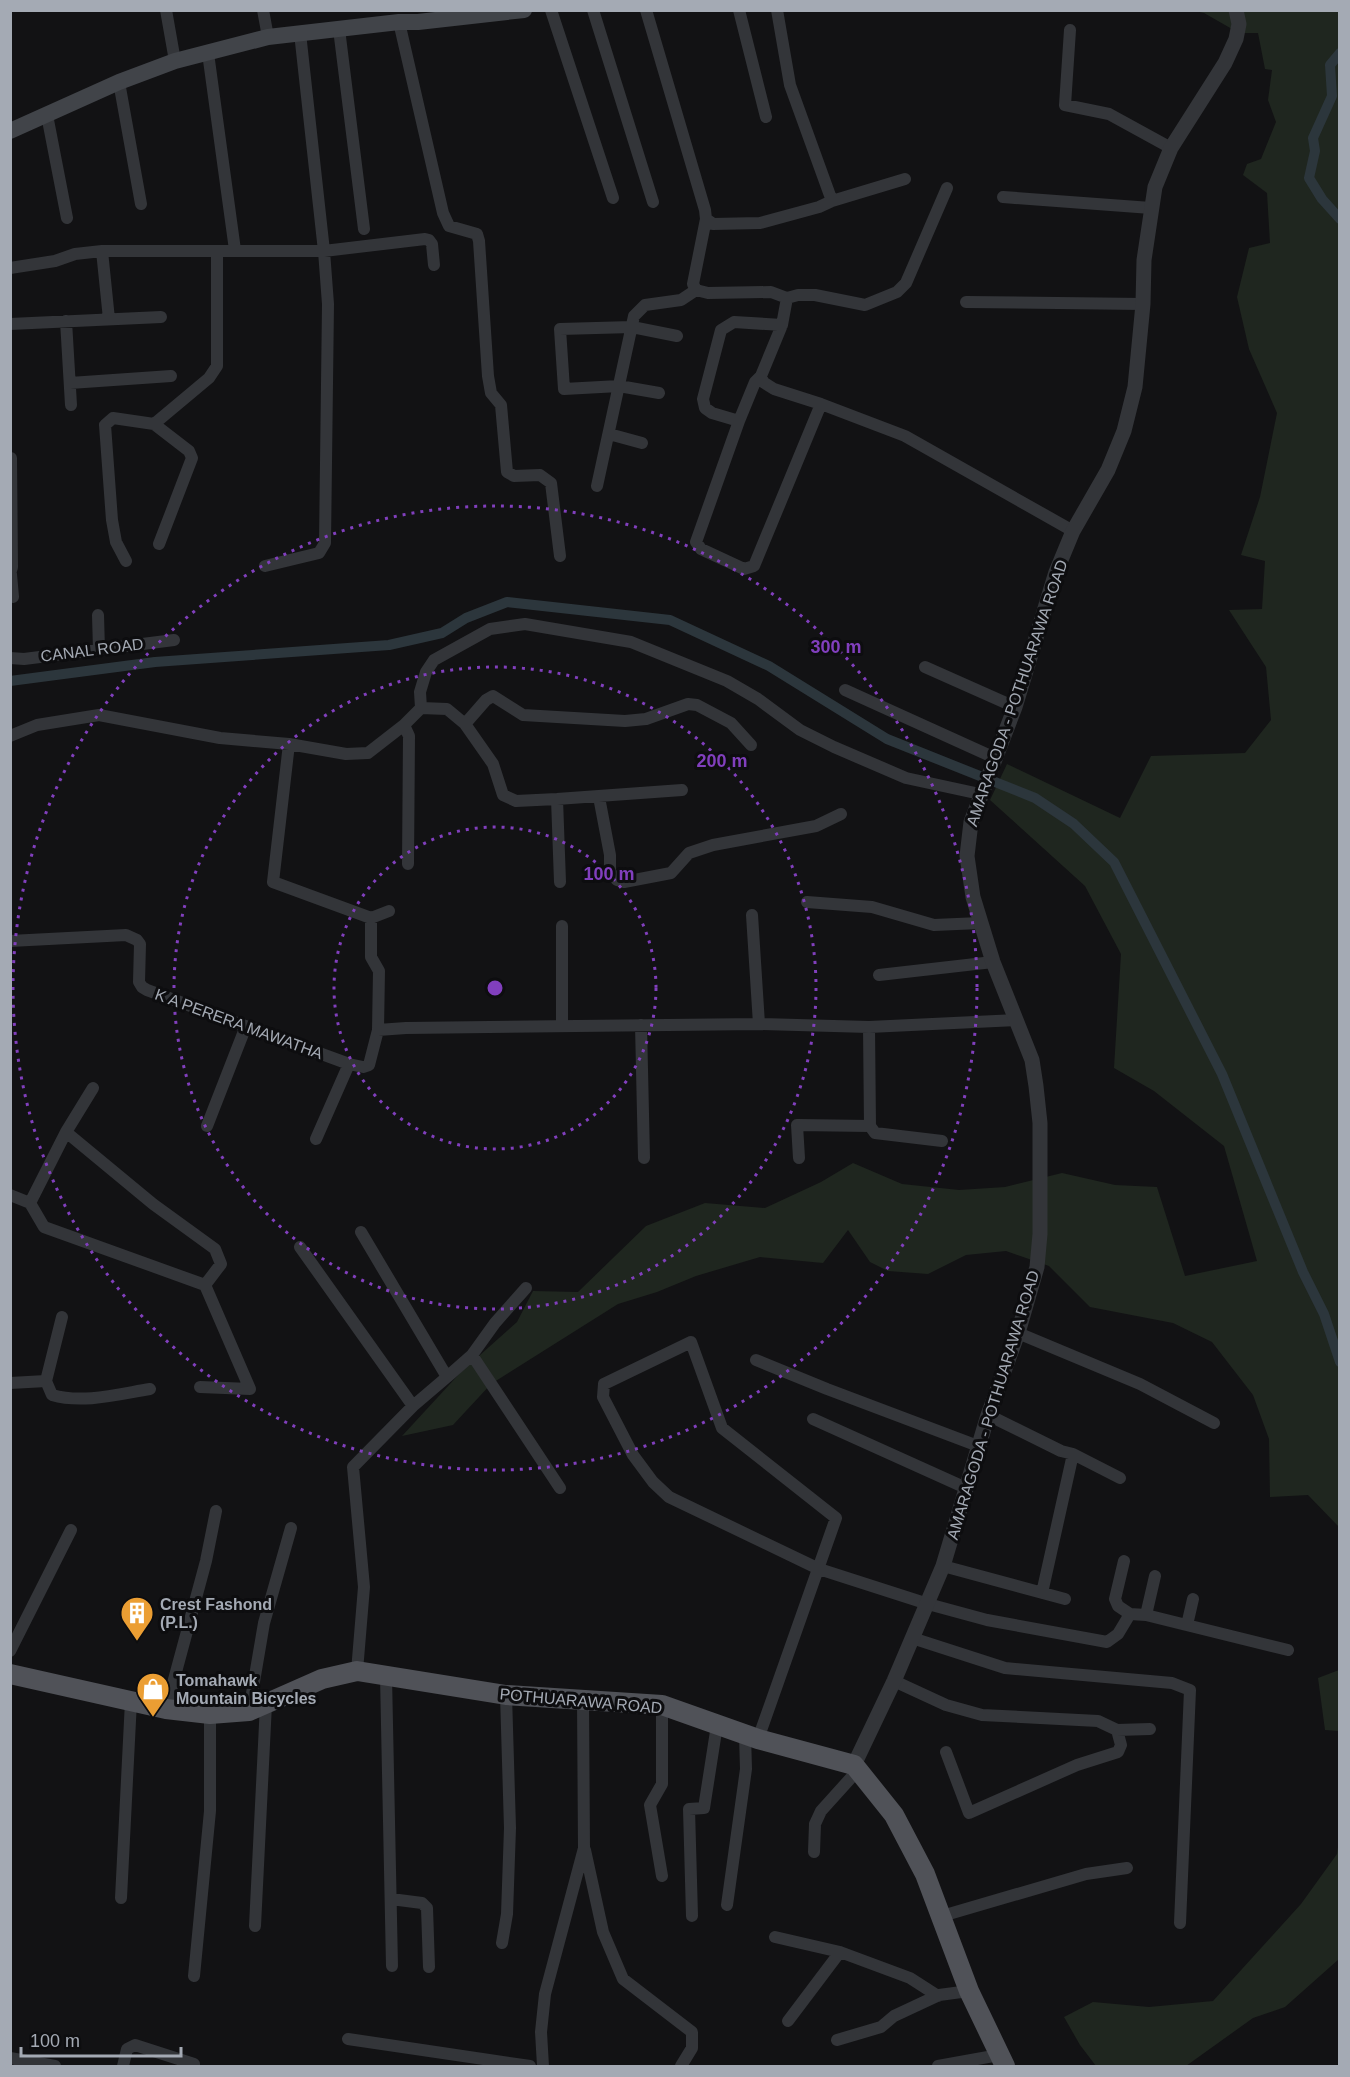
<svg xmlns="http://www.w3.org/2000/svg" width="1350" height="2077" font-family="Arial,sans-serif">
  <rect width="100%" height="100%" fill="#121214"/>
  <path fill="#1f261f" d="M 1195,11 L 1339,11 L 1339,1527 L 1308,1495 L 1270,1497 L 1269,1439 L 1253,1395 L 1212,1342 L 1173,1323 L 1090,1307 L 1049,1266 L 1006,1251 L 966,1255 L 928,1274 L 888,1271 L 870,1262 L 848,1230 L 823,1263 L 760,1257 L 696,1276 L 657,1292 L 618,1304 L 491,1384 L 453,1425 L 402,1436 L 461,1372 L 517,1322 L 533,1291 L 578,1292 L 646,1226 L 705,1203 L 765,1208 L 821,1182 L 853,1163 L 902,1184 L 959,1190 L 1005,1187 L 1062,1173 L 1115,1185 L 1157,1187 L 1185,1276 L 1257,1261 L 1224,1146 L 1154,1091 L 1114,1068 L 1121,954 L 1085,886 L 990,800 L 1007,764 L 1120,818 L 1151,756 L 1245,753 L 1271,720 L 1266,667 L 1229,610 L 1262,609 L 1265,561 L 1241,555 L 1260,497 L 1277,413 L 1249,349 L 1237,297 L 1249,248 L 1270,243 L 1267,193 L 1243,175 L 1247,164 L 1261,159 L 1276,122 L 1268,100 L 1272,70 L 1265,69 L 1258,33 L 1239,33 L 1204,13 Z
    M 1339,1670 L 1339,1731 L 1325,1730 L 1318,1678 Z
    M 1339,1840 L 1339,1959 L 1285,2007 L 1253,2018 L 1186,2066 L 1096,2066 L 1080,2045 L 1064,2017 L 1093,2002 L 1149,2007 L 1213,2001 L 1301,1904 L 1337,1854 Z"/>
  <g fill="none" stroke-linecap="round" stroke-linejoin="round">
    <path stroke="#2c363c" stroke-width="10" d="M 1340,53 L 1330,65 L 1332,96 L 1313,138 L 1315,151 L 1309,178 L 1322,199 L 1340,219
      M 10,681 L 155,662 L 389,645 L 442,633 L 466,618 L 507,602 L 670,620 L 769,666 L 887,739 L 1035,798 L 1074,824 L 1114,862 L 1222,1074 L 1303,1272 L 1324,1314 L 1340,1362"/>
    <path stroke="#333539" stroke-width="12" d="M 166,10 L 175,61
      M 263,10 L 268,37
      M 551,10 L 613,198
      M 593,10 L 653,202
      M 646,10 L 705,210 L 706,219 L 693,284 L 696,290 L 708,293 L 771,292 L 787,298 L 782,325 L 761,376 L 755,382 L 739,421 L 696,542 L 701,549 L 744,569 L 754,566 L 821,404
      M 739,10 L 766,117
      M 777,10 L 790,85 L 832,201
      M 399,22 L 443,213 L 449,226 L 477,234 L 479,241 L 488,376 L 491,393 L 501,405 L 507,472 L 514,476 L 540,475 L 551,483 L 560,556
      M 339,29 L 364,229
      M 1070,30 L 1065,105 L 1109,114 L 1171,148
      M 208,53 L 235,250
      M 119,82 L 141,204
      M 47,115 L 67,218
      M 1003,197 L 1151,208
      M 706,219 L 713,224 L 760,223 L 819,207 L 832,201 L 905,179
      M 102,251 L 109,319
      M 217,251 L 324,251 L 425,239 L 429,240 L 432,244 L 434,265
      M 10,268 L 55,261 L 75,254 L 102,251 L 217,251 L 217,366 L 209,378 L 154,424 L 113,418 L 105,425 L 112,520 L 116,542 L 126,561
      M 787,298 L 798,295 L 815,295 L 865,305 L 897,292 L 906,283 L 947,188
      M 966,302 L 1143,304
      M 66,321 L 71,405
      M 10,324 L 161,317
      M 761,376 L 763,382 L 774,389 L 821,404 L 905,436 L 1073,531
      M 70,383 L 171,376
      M 659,393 L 619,386 L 564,389 L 560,329 L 632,327 L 677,336
      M 739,421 L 712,413 L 705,408 L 703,399 L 721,330 L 734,322 L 782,325
      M 154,424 L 189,451 L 192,458 L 159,544
      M 609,434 L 642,443
      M 597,486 L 634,316 L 645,305 L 681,300 L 696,290
      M 265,566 L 319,553 L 325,543 L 328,304 L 324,251 L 300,33
      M 10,574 L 12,567 L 11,458
      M 11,574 L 13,597
      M 98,615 L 99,650
      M 10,658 L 24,659 L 174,640
      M 925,667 L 1015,707
      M 845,690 L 995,758
      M 421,708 L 447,709 L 465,724 L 493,764 L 503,795 L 516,801 L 557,799 L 682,790
      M 465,724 L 486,700 L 493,696 L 523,715 L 625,721 L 646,719 L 688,704 L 697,705 L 731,723 L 751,745
      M 404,725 L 409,736 L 408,864
      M 10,736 L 37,725 L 99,715 L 220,738 L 289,744 L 346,754 L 368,753 L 404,725 L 421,708 L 420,692 L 426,672 L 434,660 L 490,629 L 525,624 L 631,642 L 727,681 L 758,699 L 800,730 L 834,747 L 906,778 L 980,794
      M 289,744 L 273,882 L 371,918
      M 599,797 L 610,855 L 610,872 L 617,880 L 624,882 L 671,873 L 689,853 L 713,845 L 816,826 L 841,814
      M 557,799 L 560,882
      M 807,902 L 872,907 L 934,925 L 980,923
      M 752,915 L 759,1024
      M 10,941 L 126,935 L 137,940 L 140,944 L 139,982 L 142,987 L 147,990 L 349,1064 L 363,1067 L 369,1065 L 378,1030 L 379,971 L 371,957 L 371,918 L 389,911
      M 879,975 L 993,962
      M 562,1025 L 562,926
      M 641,1025 L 644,1158
      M 869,1027 L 870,1126 L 875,1133 L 942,1141
      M 378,1030 L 406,1028 L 759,1024 L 869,1027 L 1017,1020
      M 93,1088 L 66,1132 L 30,1203 L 44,1227 L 205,1285 L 250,1389 L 200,1387
      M 207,1126 L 246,1026
      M 66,1132 L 153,1204 L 215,1249 L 221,1264 L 205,1285
      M 316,1139 L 349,1064
      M 799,1158 L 797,1125 L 870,1126
      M 10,1195 L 30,1203
      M 300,1247 L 413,1406
      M 1018,1333 L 1140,1384 L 1214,1423
      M 472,1355 L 560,1488
      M 756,1360 L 827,1389 L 978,1446
      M 447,1377 L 472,1355 L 495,1323 L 526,1288
      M 46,1381 L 62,1317
      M 10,1383 L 46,1381 L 52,1395 C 83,1404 119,1394 150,1389
      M 988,1415 L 1061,1451 L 1073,1454 L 1042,1593
      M 813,1419 L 966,1488
      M 1073,1454 L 1120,1478
      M 1124,1561 L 1115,1599 L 1118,1606 L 1130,1614
      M 943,1566 L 1065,1599
      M 1146,1615 L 1155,1576
      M 1187,1625 L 1193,1599
      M 912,1638 L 1005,1668 L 1172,1683 L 1190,1690 L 1180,1923
      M 10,1651 L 71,1530
      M 357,1671 L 364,1587 L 353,1467 L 413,1406 L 447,1377 L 361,1232
      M 386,1676 L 392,1966
      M 894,1681 L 946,1705 L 982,1715 L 1098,1721 L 1117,1730 L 1150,1729
      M 662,1705 L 662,1784 L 650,1805 L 662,1876
      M 166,1709 L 206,1561 L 216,1511
      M 249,1711 L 264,1623 L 291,1528
      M 758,1739 L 836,1518 L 722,1428 L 691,1342 L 604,1384 L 603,1397 L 633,1455 L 653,1482 L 669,1497 L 819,1569 L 928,1604 L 987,1620 L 1107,1642 L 1118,1634 L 1130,1614 L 1146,1615 L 1288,1650
      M 946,1752 L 969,1813 L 1077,1765 L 1118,1752 L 1121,1745 L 1117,1730
      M 585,1850 L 603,1932 L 623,1979 L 692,2032 L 692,2048 L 681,2066
      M 814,1852 L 815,1824 L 821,1811 L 858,1770
      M 121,1898 L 131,1701
      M 391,1899 L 422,1903 L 427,1908 L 429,1967
      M 727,1905 L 746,1769 L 745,1735
      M 692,1916 L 689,1809 L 704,1808 L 717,1725
      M 942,1916 L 1086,1874 L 1127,1868
      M 255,1926 L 266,1704
      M 775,1937 L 840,1952 L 910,1978 L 938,1996
      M 502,1943 L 507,1914 L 510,1828 L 506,1695
      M 194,1976 L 210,1811 L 210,1714
      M 788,2021 L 840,1952
      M 348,2039 L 530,2066
      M 837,2040 L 881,2027 L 894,2016 L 939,1995 L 969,1991
      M 10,2058 L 55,2066
      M 123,2066 L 127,2049 L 135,2045 L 194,2064
      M 543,2066 L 541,2032 L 545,1994 L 584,1848 L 583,1700
      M 938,2066 L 999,2055"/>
    <path stroke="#333539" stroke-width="15" d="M 854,1765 L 894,1681 L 943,1566 L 988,1415 L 1018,1333 L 1037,1267 L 1040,1234 L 1040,1123 L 1036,1086 L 1032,1060 L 993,962 L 973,897 L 967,856 L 971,822 L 1015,707 L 1056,572 L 1073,531 L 1108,470 L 1124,431 L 1135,387 L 1143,304 L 1144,260 L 1155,187 L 1171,148 L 1225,63 L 1236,39 L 1239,24 L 1236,10"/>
    <path stroke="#414449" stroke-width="16" d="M 10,131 L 119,82 L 175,61 L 268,37 L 399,22 L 418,22 L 524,10"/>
    <path stroke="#505258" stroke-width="20" d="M 10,1674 L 166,1709 L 210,1714 L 249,1711 L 322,1679 L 357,1671 L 506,1695 L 662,1705 L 758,1739 L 854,1765 L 894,1815 L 925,1874 L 969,1991 L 1005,2066"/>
  </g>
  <g fill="none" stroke="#813fbd" stroke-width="3" stroke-dasharray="3 6">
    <circle cx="495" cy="988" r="161"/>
    <circle cx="495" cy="988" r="321"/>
    <circle cx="495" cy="988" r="482"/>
  </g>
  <defs>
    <g id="building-pin" transform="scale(1.725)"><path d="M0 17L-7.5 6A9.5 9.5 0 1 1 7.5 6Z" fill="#eb9e33" stroke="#0d0d0f"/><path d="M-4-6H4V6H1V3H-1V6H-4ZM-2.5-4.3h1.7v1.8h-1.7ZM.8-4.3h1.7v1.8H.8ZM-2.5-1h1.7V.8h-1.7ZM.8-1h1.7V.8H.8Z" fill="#fff"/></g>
    <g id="shop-pin" transform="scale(1.725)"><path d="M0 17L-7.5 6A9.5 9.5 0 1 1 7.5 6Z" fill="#eb9e33" stroke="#0d0d0f"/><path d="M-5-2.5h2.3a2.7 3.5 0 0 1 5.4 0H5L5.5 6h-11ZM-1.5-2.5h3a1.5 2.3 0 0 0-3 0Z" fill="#fff"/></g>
  </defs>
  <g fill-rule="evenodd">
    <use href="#building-pin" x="137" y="1613"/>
    <use href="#shop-pin" x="153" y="1689"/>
  </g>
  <g text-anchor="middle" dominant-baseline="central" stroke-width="6" stroke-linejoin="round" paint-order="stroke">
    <g font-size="16" fill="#a4aab4" stroke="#0d0d0f">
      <text transform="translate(92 650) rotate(-7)">CANAL ROAD</text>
      <text transform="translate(1017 693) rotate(-71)">AMARAGODA - POTHUARAWA ROAD</text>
      <text transform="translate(239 1024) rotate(20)">K A PERERA MAWATHA</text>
      <text transform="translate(993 1405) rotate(-73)">AMARAGODA - POTHUARAWA ROAD</text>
      <text transform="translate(581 1701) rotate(5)">POTHUARAWA ROAD</text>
    </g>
    <g font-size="16" font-weight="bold" fill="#a4aab4" stroke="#0d0d0f" text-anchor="start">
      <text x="160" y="1604">Crest Fashond<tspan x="160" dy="18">(P.L.)</tspan></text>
      <text x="176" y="1680">Tomahawk<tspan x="176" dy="18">Mountain Bicycles</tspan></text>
    </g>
  </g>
  <circle cx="495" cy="988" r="9" fill="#813fbd" stroke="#0d0d0f" stroke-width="3"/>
  <g font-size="18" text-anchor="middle" font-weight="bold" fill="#813fbd" stroke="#0d0d0f" stroke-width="6" stroke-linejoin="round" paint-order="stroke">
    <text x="836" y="653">300 m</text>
    <text x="722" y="767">200 m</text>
    <text x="609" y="880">100 m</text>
  </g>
  <rect width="1350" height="2077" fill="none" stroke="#a4aab4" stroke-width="24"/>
  <path d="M21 2047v9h160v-9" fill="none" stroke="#a4aab4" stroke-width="3"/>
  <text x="30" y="2047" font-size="18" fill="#a4aab4" stroke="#0d0d0f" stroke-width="4.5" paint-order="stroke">100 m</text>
</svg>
